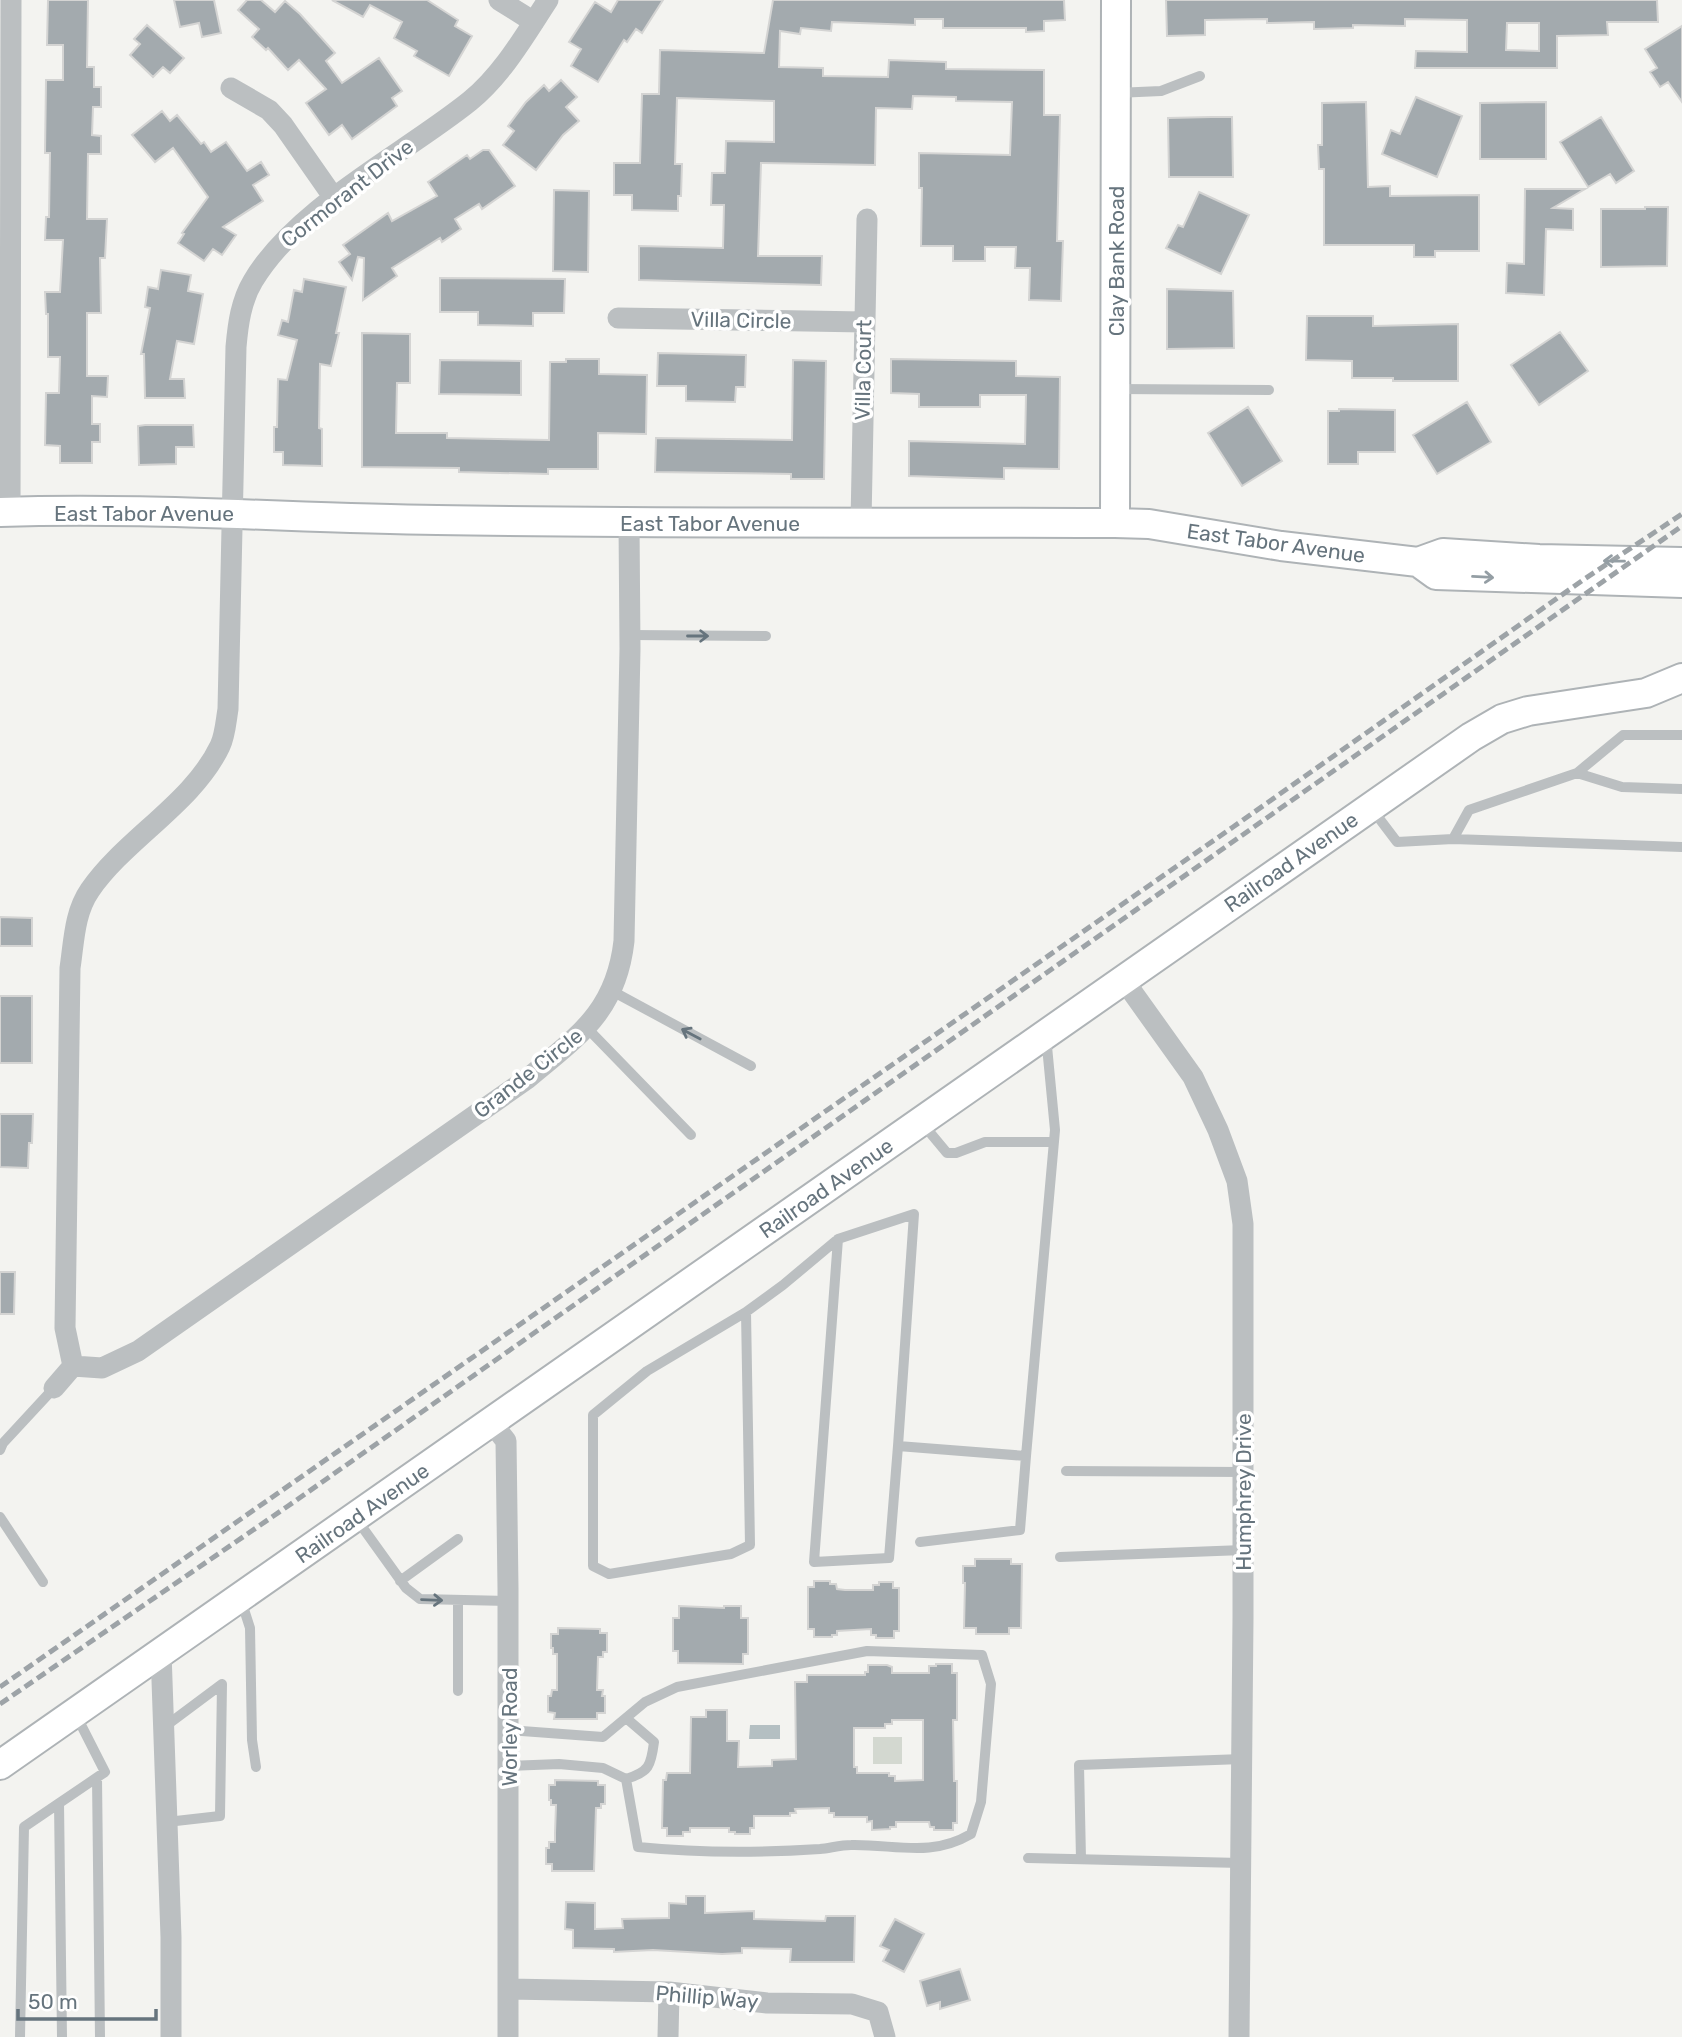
<svg xmlns="http://www.w3.org/2000/svg" width="1682" height="2037" font-family="Rubik,sans-serif">
  <rect width="100%" height="100%" fill="#f3f3f0"/>
  <path fill="#d3d8d0" d="M 873,1737 L 902,1737 L 902,1764 L 873,1764 Z"/>
  <path fill="#b4bfc2" d="M 750,1725 L 780,1725 L 780,1739 L 749,1739 Z"/>
  <path fill="#a3aaae" stroke="#d4d4d3" stroke-width="2" fill-rule="evenodd" d="M 48,0 L 88,0 L 87,67 L 94,67 L 94,87 L 101,87 L 101,107 L 93,107 L 92,135 L 101,136 L 101,154 L 88,154 L 87,219 L 107,219 L 105,258 L 100,258 L 101,313 L 87,313 L 87,376 L 108,376 L 107,397 L 92,396 L 92,424 L 100,424 L 100,442 L 92,442 L 92,463 L 60,463 L 60,446 L 45,445 L 46,393 L 59,393 L 60,357 L 48,357 L 48,314 L 46,314 L 45,292 L 60,292 L 63,240 L 45,240 L 46,217 L 49,217 L 50,153 L 45,153 L 46,80 L 63,80 L 63,45 L 47,45 Z
    M 174,0 L 214,0 L 221,33 L 202,37 L 199,23 L 180,27 Z
    M 247,0 L 261,0 L 275,12 L 285,1 L 300,14 L 335,53 L 326,61 L 342,83 L 379,58 L 402,91 L 392,98 L 397,106 L 352,139 L 342,125 L 329,135 L 306,103 L 326,89 L 299,60 L 288,70 L 268,48 L 266,50 L 252,37 L 259,29 L 238,10 Z
    M 332,0 L 427,0 L 458,20 L 455,26 L 472,36 L 449,76 L 414,56 L 417,51 L 394,38 L 402,22 L 370,5 L 363,17 Z
    M 618,0 L 663,0 L 642,33 L 636,29 L 627,42 L 624,40 L 598,82 L 571,66 L 581,49 L 569,42 L 595,2 L 611,12 Z
    M 773,0 L 1064,0 L 1065,20 L 1044,21 L 1044,31 L 1026,32 L 1026,28 L 943,28 L 943,19 L 915,19 L 915,25 L 832,22 L 831,31 L 801,28 L 800,34 L 780,31 L 779,67 L 823,68 L 823,76 L 888,77 L 889,60 L 946,62 L 946,69 L 1044,70 L 1044,115 L 1060,115 L 1057,241 L 1063,241 L 1061,301 L 1029,300 L 1030,268 L 1015,268 L 1016,247 L 985,247 L 985,261 L 953,261 L 953,246 L 921,246 L 922,188 L 919,188 L 919,153 L 1010,155 L 1012,102 L 956,101 L 956,97 L 913,96 L 912,109 L 876,108 L 875,165 L 761,163 L 758,256 L 822,256 L 821,285 L 639,280 L 639,246 L 723,248 L 724,205 L 711,205 L 712,173 L 725,173 L 726,141 L 774,142 L 774,101 L 677,98 L 675,164 L 682,164 L 681,196 L 678,196 L 678,211 L 632,210 L 632,195 L 614,195 L 614,163 L 640,163 L 642,94 L 659,94 L 660,50 L 764,53 Z
    M 1166,0 L 1657,0 L 1658,22 L 1607,22 L 1608,35 L 1557,36 L 1557,68 L 1415,68 L 1416,51 L 1467,52 L 1467,20 L 1405,19 L 1405,26 L 1353,25 L 1353,28 L 1314,29 L 1314,22 L 1267,23 L 1267,19 L 1205,20 L 1205,35 L 1167,36 ZM 1507,23 L 1539,23 L 1539,51 L 1506,50 Z
    M 147,25 L 184,58 L 170,73 L 163,67 L 153,77 L 130,55 L 140,44 L 134,39 Z
    M 1682,26 L 1682,102 L 1668,82 L 1660,87 L 1650,72 L 1657,68 L 1645,49 Z
    M 561,80 L 577,97 L 566,107 L 579,121 L 563,135 L 536,170 L 503,145 L 514,131 L 508,126 L 526,102 L 544,85 L 549,91 Z
    M 1416,97 L 1462,116 L 1437,177 L 1382,154 L 1391,130 L 1400,134 Z
    M 1366,102 L 1368,187 L 1390,186 L 1390,196 L 1479,195 L 1479,251 L 1435,251 L 1435,257 L 1414,257 L 1414,245 L 1324,245 L 1324,169 L 1319,169 L 1318,145 L 1322,145 L 1322,103 Z
    M 1546,102 L 1546,159 L 1480,159 L 1480,103 Z
    M 162,111 L 170,121 L 177,115 L 201,144 L 204,142 L 211,152 L 226,142 L 247,171 L 261,162 L 269,175 L 253,185 L 263,201 L 223,227 L 236,235 L 222,255 L 213,249 L 204,261 L 178,243 L 184,234 L 182,233 L 208,197 L 173,148 L 155,162 L 132,135 Z
    M 1211,117 L 1232,117 L 1233,177 L 1169,177 L 1168,118 Z
    M 1601,117 L 1634,171 L 1616,183 L 1610,174 L 1588,187 L 1560,142 Z
    M 483,150 L 489,150 L 515,186 L 482,209 L 479,204 L 455,219 L 461,229 L 442,242 L 440,238 L 392,268 L 397,276 L 363,300 L 364,258 L 358,257 L 352,280 L 339,262 L 350,254 L 343,245 L 388,213 L 392,221 L 437,196 L 428,182 L 467,155 L 470,159 Z
    M 1525,189 L 1585,189 L 1553,208 L 1573,209 L 1573,230 L 1546,229 L 1544,295 L 1506,293 L 1507,263 L 1524,264 Z
    M 554,190 L 589,191 L 588,272 L 553,271 Z
    M 1199,192 L 1249,215 L 1221,274 L 1166,248 L 1178,225 L 1183,227 Z
    M 1645,207 L 1668,207 L 1667,266 L 1601,267 L 1601,209 L 1645,209 Z
    M 161,270 L 191,275 L 188,291 L 203,294 L 194,344 L 177,341 L 170,379 L 184,379 L 185,398 L 145,398 L 144,354 L 141,354 L 150,308 L 145,307 L 148,287 L 158,289 Z
    M 440,278 L 565,279 L 564,313 L 533,313 L 533,326 L 478,325 L 478,312 L 440,312 Z
    M 304,279 L 346,287 L 336,333 L 339,333 L 331,366 L 320,364 L 319,428 L 322,429 L 322,466 L 283,465 L 283,452 L 274,452 L 274,427 L 277,427 L 278,379 L 287,380 L 297,340 L 278,335 L 282,320 L 288,322 L 294,290 L 302,292 Z
    M 1167,289 L 1233,291 L 1234,348 L 1167,349 Z
    M 1307,316 L 1373,316 L 1373,326 L 1458,324 L 1458,381 L 1393,381 L 1393,378 L 1352,378 L 1352,361 L 1306,360 Z
    M 1560,332 L 1588,371 L 1539,405 L 1511,365 Z
    M 362,333 L 410,334 L 410,383 L 397,383 L 396,433 L 447,433 L 447,438 L 549,440 L 550,362 L 566,362 L 566,359 L 599,359 L 599,374 L 647,375 L 646,434 L 598,433 L 598,469 L 548,469 L 548,474 L 459,472 L 459,468 L 362,467 Z
    M 658,353 L 746,355 L 745,387 L 736,387 L 735,402 L 686,401 L 686,386 L 657,386 Z
    M 891,359 L 1016,361 L 1016,376 L 1060,377 L 1059,469 L 1004,468 L 1004,479 L 909,476 L 909,441 L 1025,444 L 1026,395 L 980,395 L 980,407 L 919,407 L 919,394 L 891,393 Z
    M 440,360 L 521,361 L 521,395 L 439,394 Z
    M 793,360 L 826,361 L 824,479 L 791,479 L 791,474 L 655,472 L 656,438 L 792,440 Z
    M 1467,402 L 1491,442 L 1437,474 L 1413,435 Z
    M 1248,407 L 1282,461 L 1242,486 L 1208,433 Z
    M 1339,409 L 1395,410 L 1395,452 L 1358,452 L 1358,464 L 1328,464 L 1328,411 L 1339,411 Z
    M 145,425 L 193,425 L 194,447 L 176,447 L 176,464 L 139,465 L 138,426 Z
    M 0,917 L 32,918 L 32,946 L 0,946 Z
    M 0,996 L 32,996 L 32,1063 L 0,1063 Z
    M 0,1114 L 33,1114 L 32,1143 L 29,1143 L 28,1168 L 0,1167 Z
    M 0,1272 L 15,1272 L 14,1314 L 0,1314 Z
    M 975,1559 L 1011,1559 L 1011,1564 L 1022,1564 L 1021,1628 L 1009,1628 L 1009,1634 L 976,1634 L 976,1628 L 964,1628 L 965,1583 L 963,1583 L 963,1566 L 975,1566 Z
    M 814,1581 L 830,1581 L 830,1584 L 836,1584 L 837,1589 L 845,1590 L 873,1590 L 873,1585 L 879,1585 L 879,1582 L 893,1582 L 893,1588 L 899,1588 L 899,1631 L 894,1631 L 894,1638 L 876,1638 L 876,1635 L 871,1635 L 871,1629 L 837,1631 L 837,1635 L 832,1635 L 832,1637 L 814,1637 L 814,1629 L 808,1629 L 808,1587 L 814,1587 Z
    M 679,1606 L 724,1608 L 724,1606 L 741,1606 L 741,1618 L 748,1618 L 748,1654 L 743,1654 L 743,1664 L 678,1663 L 678,1651 L 673,1651 L 673,1618 L 679,1618 Z
    M 558,1628 L 600,1629 L 600,1633 L 607,1633 L 607,1652 L 603,1652 L 603,1657 L 598,1657 L 597,1690 L 603,1690 L 602,1696 L 605,1696 L 605,1713 L 597,1713 L 597,1719 L 554,1719 L 555,1713 L 548,1712 L 548,1696 L 551,1696 L 552,1690 L 557,1690 L 557,1654 L 553,1654 L 553,1648 L 551,1648 L 551,1634 L 558,1634 Z
    M 936,1664 L 952,1664 L 952,1673 L 957,1673 L 957,1720 L 953,1720 L 954,1781 L 957,1781 L 957,1823 L 953,1823 L 953,1830 L 934,1830 L 934,1827 L 930,1827 L 929,1822 L 896,1822 L 896,1827 L 890,1827 L 890,1829 L 872,1830 L 872,1821 L 867,1822 L 867,1817 L 834,1817 L 834,1813 L 829,1813 L 829,1808 L 795,1809 L 796,1813 L 790,1813 L 790,1816 L 754,1816 L 754,1828 L 750,1828 L 750,1834 L 735,1834 L 735,1832 L 729,1832 L 729,1828 L 690,1828 L 690,1832 L 683,1832 L 683,1836 L 667,1836 L 667,1828 L 662,1828 L 663,1780 L 666,1780 L 667,1773 L 690,1773 L 691,1717 L 706,1717 L 706,1710 L 727,1710 L 727,1741 L 739,1741 L 738,1767 L 772,1766 L 772,1760 L 796,1759 L 795,1682 L 807,1682 L 807,1675 L 865,1675 L 865,1672 L 868,1672 L 868,1665 L 887,1665 L 892,1667 L 892,1673 L 929,1673 L 929,1666 L 936,1666 ZM 892,1720 L 923,1720 L 923,1780 L 895,1781 L 895,1776 L 889,1776 L 889,1773 L 857,1773 L 857,1767 L 854,1767 L 854,1728 L 885,1728 L 885,1724 L 892,1724 Z
    M 555,1780 L 598,1781 L 598,1785 L 605,1785 L 605,1804 L 601,1804 L 601,1808 L 596,1808 L 594,1871 L 552,1871 L 552,1864 L 546,1864 L 546,1848 L 549,1848 L 549,1842 L 555,1842 L 555,1833 L 556,1805 L 551,1805 L 551,1800 L 549,1800 L 549,1785 L 555,1785 Z
    M 686,1896 L 705,1896 L 705,1913 L 754,1911 L 754,1919 L 825,1921 L 826,1916 L 855,1916 L 854,1962 L 790,1962 L 791,1949 L 742,1948 L 742,1953 L 722,1954 L 653,1950 L 614,1952 L 614,1949 L 573,1948 L 573,1930 L 565,1929 L 566,1902 L 595,1903 L 595,1929 L 623,1928 L 622,1919 L 669,1918 L 669,1903 L 686,1904 Z
    M 895,1919 L 924,1934 L 904,1972 L 883,1961 L 889,1950 L 880,1946 Z
    M 960,1969 L 970,2000 L 940,2009 L 940,2002 L 927,2006 L 920,1981 Z"/>
  <g fill="none" stroke-linecap="round" stroke-linejoin="round">
    <g stroke="#aeb3b6" stroke-width="32">
      <path id="secondary" d="M 0,512 C 146,507 291,518 437,520 C 663,524 889,522 1115,523 L 1149,524 L 1281,546 L 1418,562 L 1443,553 L 1539,559 L 1682,562
        M 1115,523 L 1116,0
        M 1418,562 L 1436,575 L 1682,583
        M 0,1765 L 1471,737 L 1502,719 L 1528,711 L 1646,693 L 1682,678"/>
    </g>
    <path stroke="#bbbfc1" stroke-width="10" d="M 1116,93 L 1161,91 L 1200,76
      M 1117,389 L 1269,390
      M 630,635 L 766,636
      M 1577,773 L 1622,787 L 1682,789
      M 1372,809 L 1397,842 L 1453,839 L 1682,847
      M 1453,839 L 1469,810 L 1577,773 L 1623,735 L 1682,735
      M 612,991 L 751,1066
      M 587,1028 L 691,1135
      M 922,1123 L 947,1153 L 956,1153 L 985,1142 L 1054,1142
      M 746,1312 L 647,1371 L 593,1415 L 593,1566 L 609,1574 L 731,1554 L 750,1545 L 746,1312 L 783,1285 L 838,1239
      M 898,1446 L 914,1214 L 838,1239 L 814,1562 L 889,1558 L 898,1446 L 1026,1456 L 1055,1130 L 1046,1036
      M 0,1450 L 3,1443 L 54,1388
      M 1066,1471 L 1243,1472
      M 0,1517 L 43,1582
      M 355,1517 L 406,1588 L 420,1599 L 508,1601
      M 920,1542 L 1020,1530 L 1026,1456
      M 1060,1557 L 1243,1550
      M 400,1581 L 458,1539
      M 241,1600 L 250,1628 L 252,1740 L 256,1767
      M 458,1691 L 458,1600
      M 626,1718 L 654,1742 C 651,1766 649,1772 626,1779
      M 163,1728 L 222,1684 L 220,1816 L 167,1822
      M 508,1730 L 603,1737 L 645,1702 L 677,1687 L 867,1651 L 982,1655 L 991,1684 L 981,1802 L 971,1834 C 930,1858 895,1844 851,1845 C 841,1845 830,1848 820,1849 C 760,1853 698,1853 638,1847 L 626,1779 L 603,1768 L 559,1764 L 508,1766
      M 97,1778 L 100,2037
      M 59,1803 L 62,2037
      M 1028,1858 L 1241,1863
      M 1081,1859 L 1079,1765 L 1242,1759
      M 20,2037 L 24,1827 L 105,1772 L 76,1715"/>
    <path stroke="#bbbfc1" stroke-width="21" d="M 499,0 L 534,22
      M 548,0 C 525,35 503,74 470,101 C 403,155 297,207 253,281 C 241,301 238,324 236,347 L 228,709 C 226,721 225,736 220,746 C 193,803 125,839 90,890 C 74,913 74,942 70,968 L 65,1328 L 73,1366 L 102,1368 L 138,1351 L 527,1079 C 578,1036 616,1012 624,941 L 630,649 L 629,523
      M 231,88 L 269,110 L 283,125 L 334,198
      M 618,318 L 864,322
      M 10,512 L 11,0
      M 861,522 L 867,219
      M 1123,979 L 1193,1077 L 1218,1130 L 1237,1181 L 1243,1224 L 1243,1618 L 1239,2037
      M 54,1388 L 73,1366
      M 492,1423 L 506,1441 L 508,1588 L 508,2037
      M 161,1652 L 171,1937 L 171,2037
      M 509,1989 L 669,1992 L 767,2003 L 852,2004 L 878,2012 L 885,2037
      M 668,2037 L 669,1992"/>
    <use href="#secondary" stroke="#fff" stroke-width="28"/>
    <path stroke="#9da3a7" stroke-width="5" stroke-dasharray="10 5" stroke-linecap="butt" d="M 0,1687 L 1233,827 L 1583,580 L 1682,514
      M 0,1704 L 288,1506 L 1682,526"/>
  </g>
  <defs><path id="oneway-shaft" d="M-6 0H5M1.5-3L5.5 0L1.5 3" fill="none" stroke-width="1.6" stroke-linecap="round" stroke-linejoin="round" transform="scale(1.75)"/></defs>
  <g stroke="#949ea4">
    <use href="#oneway-shaft" transform="translate(1614 561) rotate(-179)"/>
    <use href="#oneway-shaft" transform="translate(1483 577) rotate(3)"/>
  </g>
  <g stroke="#66747d">
    <use href="#oneway-shaft" transform="translate(698 636)"/>
    <use href="#oneway-shaft" transform="translate(691 1034) rotate(-152)"/>
    <use href="#oneway-shaft" transform="translate(432 1600) rotate(2)"/>
  </g>
  <g text-anchor="middle" dominant-baseline="central" stroke-width="7" stroke-linejoin="round" paint-order="stroke">
    <g font-size="21" fill="#66747d" stroke="#fff">
      <text transform="translate(347 193) rotate(-38)">Cormorant Drive</text>
      <text transform="translate(1116 261) rotate(-90)">Clay Bank Road</text>
      <text transform="translate(741 320) rotate(1)">Villa Circle</text>
      <text transform="translate(863 370) rotate(-89)">Villa Court</text>
      <text x="144" y="513">East Tabor Avenue</text>
      <text x="710" y="523">East Tabor Avenue</text>
      <text transform="translate(1276 543) rotate(8)">East Tabor Avenue</text>
      <text transform="translate(1291 862) rotate(-35)">Railroad Avenue</text>
      <text transform="translate(528 1073) rotate(-38)">Grande Circle</text>
      <text transform="translate(826 1188) rotate(-35)">Railroad Avenue</text>
      <text transform="translate(1243 1492) rotate(-90)">Humphrey Drive</text>
      <text transform="translate(362 1513) rotate(-35)">Railroad Avenue</text>
      <text transform="translate(509 1727) rotate(-90)">Worley Road</text>
      <text transform="translate(707 1997) rotate(5)">Phillip Way</text>
    </g>
  </g>
  <path d="M18 2009v10h138v-10" fill="none" stroke="#66747d" stroke-width="3.5"/>
  <text x="28" y="2009" font-size="21" fill="#66747d" stroke="#ffffff" stroke-width="5" paint-order="stroke">50 m</text>
</svg>
